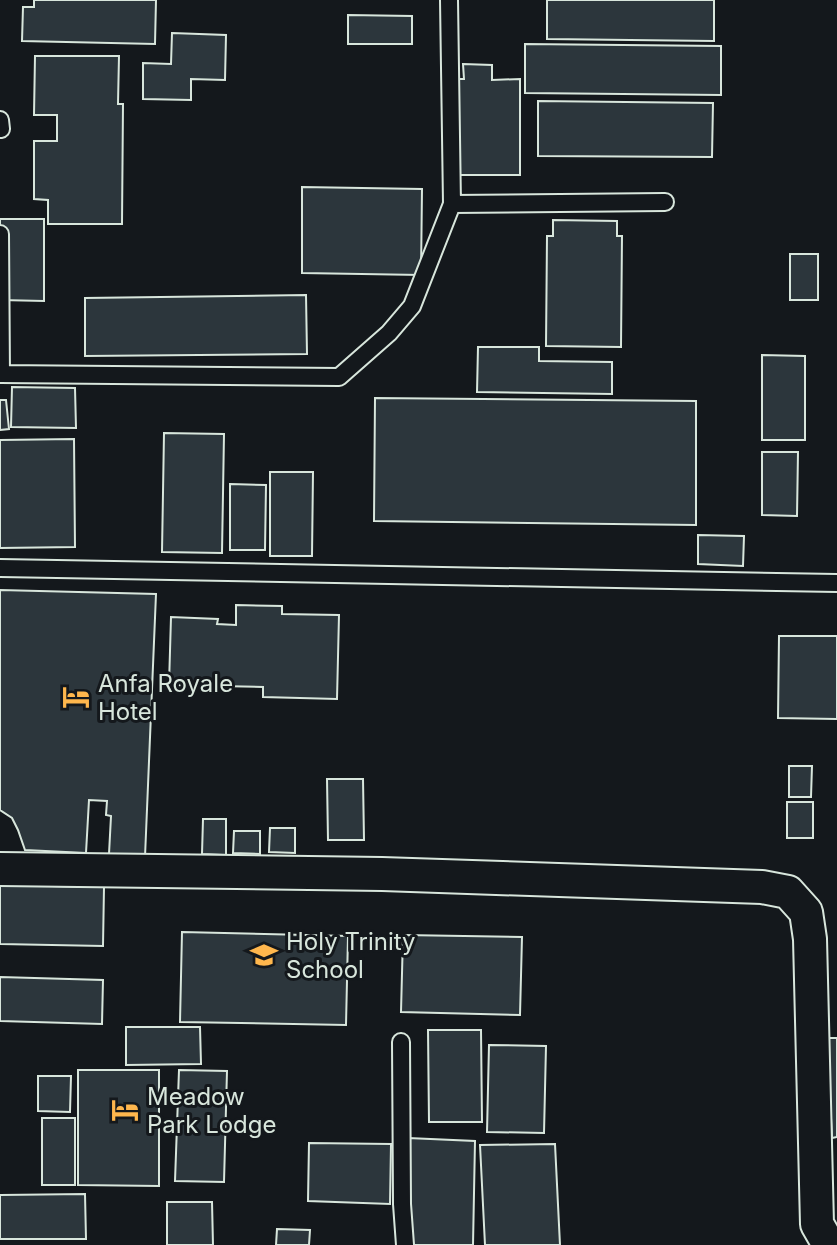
<svg xmlns="http://www.w3.org/2000/svg" width="837" height="1245" font-family="Inter,sans-serif">
  <rect width="100%" height="100%" fill="#14181c"/>
  <path fill="#2c363c" stroke="#d8e6dc" stroke-width="2" d="M 34,0 L 156,0 L 155,44 L 22,41 L 23,7 L 34,7 Z
    M 547,0 L 714,0 L 714,41 L 547,39 Z
    M 348,15 L 412,16 L 412,44 L 348,44 Z
    M 172,33 L 226,35 L 225,80 L 191,79 L 191,100 L 143,99 L 143,63 L 171,64 Z
    M 525,44 L 721,46 L 721,95 L 525,93 Z
    M 35,56 L 119,56 L 118,104 L 123,104 L 122,224 L 48,224 L 48,200 L 34,199 L 34,141 L 57,141 L 57,115 L 34,115 Z
    M 463,64 L 492,65 L 492,80 L 520,79 L 520,175 L 457,175 L 458,79 L 464,79 Z
    M 538,101 L 713,103 L 712,157 L 538,156 Z
    M 302,187 L 422,189 L 421,275 L 302,273 Z
    M 0,219 L 44,219 L 44,301 L 0,300 Z
    M 553,220 L 617,221 L 617,236 L 622,236 L 621,347 L 546,346 L 547,236 L 553,236 Z
    M 790,254 L 818,254 L 818,300 L 790,300 Z
    M 306,295 L 307,354 L 85,356 L 85,298 Z
    M 478,347 L 539,347 L 539,361 L 612,362 L 612,394 L 477,392 Z
    M 762,355 L 805,356 L 805,440 L 762,440 Z
    M 12,387 L 75,388 L 76,428 L 11,427 Z
    M 375,398 L 696,401 L 696,525 L 374,521 Z
    M 0,400 L 6,400 L 9,429 L 0,430 Z
    M 164,433 L 224,434 L 222,553 L 162,552 Z
    M 74,439 L 75,547 L 0,548 L 0,440 Z
    M 762,452 L 798,452 L 797,516 L 762,515 Z
    M 270,472 L 313,472 L 312,556 L 270,556 Z
    M 230,484 L 266,485 L 265,550 L 230,550 Z
    M 698,535 L 744,536 L 743,566 L 698,564 Z
    M 0,590 L 156,594 L 145,857 L 109,854 L 111,816 L 106,815 L 107,801 L 89,800 L 86,853 L 25,850 L 18,830 L 12,818 L 0,810 Z
    M 236,605 L 282,606 L 282,614 L 339,615 L 337,699 L 263,697 L 263,687 L 169,685 L 171,617 L 218,619 L 217,624 L 236,625 Z
    M 779,636 L 837,636 L 837,719 L 778,718 Z
    M 789,766 L 812,766 L 811,797 L 789,797 Z
    M 327,779 L 363,779 L 364,840 L 328,840 Z
    M 787,802 L 813,802 L 813,838 L 787,838 Z
    M 203,819 L 226,819 L 226,855 L 202,854 Z
    M 270,828 L 295,828 L 295,853 L 269,852 Z
    M 234,831 L 260,831 L 260,854 L 233,853 Z
    M 0,885 L 104,887 L 103,946 L 0,944 Z
    M 182,932 L 348,936 L 346,1025 L 180,1022 Z
    M 403,935 L 522,937 L 520,1015 L 401,1012 Z
    M 0,977 L 103,980 L 102,1024 L 0,1021 Z
    M 126,1027 L 200,1027 L 201,1064 L 126,1065 Z
    M 428,1030 L 481,1030 L 482,1122 L 429,1122 Z
    M 827,1038 L 837,1038 L 837,1137 L 832,1138 Z
    M 489,1045 L 546,1046 L 544,1133 L 487,1132 Z
    M 78,1070 L 159,1070 L 159,1186 L 78,1185 Z
    M 179,1070 L 227,1071 L 224,1182 L 175,1181 Z
    M 38,1076 L 71,1076 L 70,1112 L 38,1111 Z
    M 42,1118 L 75,1118 L 75,1185 L 42,1185 Z
    M 408,1138 L 475,1141 L 473,1245 L 412,1245 Z
    M 309,1143 L 391,1144 L 390,1204 L 308,1201 Z
    M 555,1144 L 560,1245 L 485,1245 L 480,1145 Z
    M 85,1194 L 86,1239 L 0,1239 L 0,1195 Z
    M 167,1202 L 212,1202 L 213,1245 L 167,1245 Z
    M 277,1229 L 310,1230 L 309,1245 L 276,1245 Z"/>
  <g fill="none" stroke-linecap="round" stroke-linejoin="round">
    <g stroke="#d8e6dc" stroke-width="20">
      <path id="service" d="M 0,120 L 1,129
        M 452,204 L 665,202
        M 0,234 L 1,374
        M 0,374 L 339,377 L 389,333 L 412,306 L 452,204 L 449,0
        M 0,568 L 837,583
        M 401,1042 L 402,1204 L 405,1245"/>
    </g>
    <g stroke="#d8e6dc" stroke-width="36">
      <path id="minor" d="M 0,869 L 382,874 L 762,887 L 788,892 L 806,912 L 810,939 L 817,1224 L 829,1245"/>
    </g>
    <use href="#service" stroke="#14181c" stroke-width="16"/>
    <use href="#minor" stroke="#14181c" stroke-width="32"/>
  </g>
  <defs>
    <g id="hotel-bare" transform="scale(2.16)"><path d="M-6-4.5h1.5V1H6V5H4.5V3h-9V5H-6ZM-4 0a1.8 1.8 0 1 1 3.6 0ZM.5 0V-2.5h3Q6-2.5 6 0Z" fill="#ffb74d" stroke="#14181c" stroke-width="2.5" paint-order="stroke"/></g>
    <g id="school-bare" transform="scale(2.16)"><path d="M0-5L7-2L0 1L-7-2ZM-4 1L0 2.5L4 1V4Q0 6-4 4Z" fill="#ffb74d" stroke="#14181c" stroke-width="2.5" paint-order="stroke"/></g>
  </defs>
  <g fill-rule="evenodd">
    <use href="#hotel-bare" x="76" y="697"/>
    <use href="#school-bare" x="264" y="955"/>
    <use href="#hotel-bare" x="125" y="1110"/>
  </g>
  <g text-anchor="middle" dominant-baseline="central" stroke-width="6" stroke-linejoin="round" paint-order="stroke">
    <g font-size="24" fill="#d8e6dc" stroke="#14181c" text-anchor="start">
      <text x="98" y="683">Anfa Royale<tspan x="98" dy="28">Hotel</tspan></text>
      <text x="286" y="941">Holy Trinity<tspan x="286" dy="28">School</tspan></text>
      <text x="147" y="1096">Meadow<tspan x="147" dy="28">Park Lodge</tspan></text>
    </g>
  </g>
</svg>
